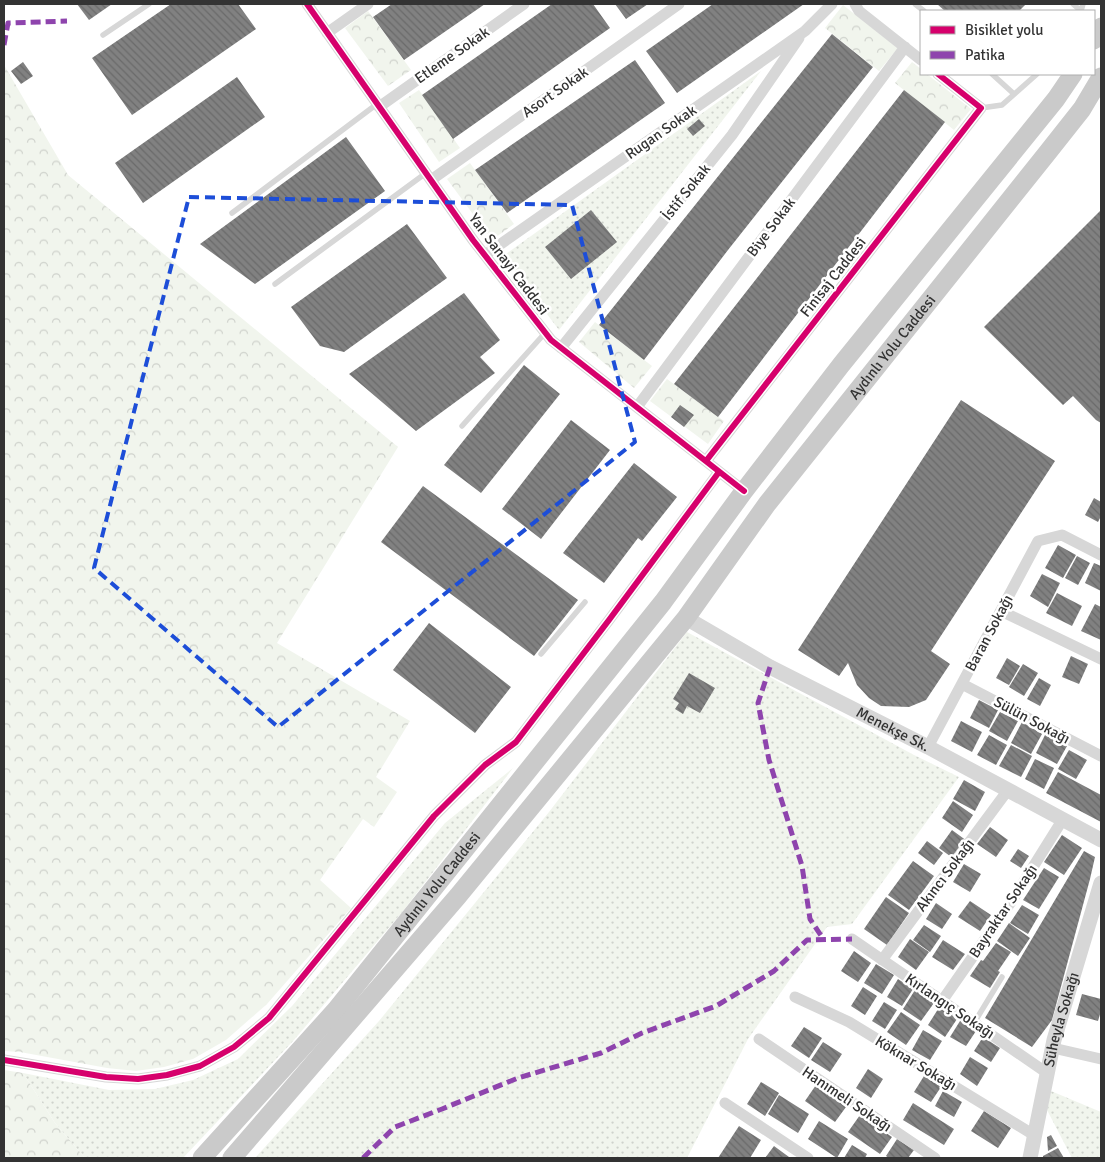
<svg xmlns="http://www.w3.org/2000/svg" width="1105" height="1162" font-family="Signika,sans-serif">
  <defs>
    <pattern id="green-dots" width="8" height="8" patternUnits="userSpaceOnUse" patternTransform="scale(1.25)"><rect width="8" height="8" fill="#f1f5ed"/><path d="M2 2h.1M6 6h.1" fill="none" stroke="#cfd2cc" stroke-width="1.8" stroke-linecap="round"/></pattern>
    <pattern id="forest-crowns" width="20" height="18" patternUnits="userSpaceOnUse" patternTransform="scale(1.25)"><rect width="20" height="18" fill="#f1f5ed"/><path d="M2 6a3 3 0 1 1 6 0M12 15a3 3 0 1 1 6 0" fill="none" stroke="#cfd2cc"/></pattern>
    <pattern id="building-back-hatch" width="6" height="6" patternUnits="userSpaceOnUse" patternTransform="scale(1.25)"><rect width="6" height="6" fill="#818181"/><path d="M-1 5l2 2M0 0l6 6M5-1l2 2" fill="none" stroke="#6a6a6a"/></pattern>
  </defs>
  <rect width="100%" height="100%" fill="#fff"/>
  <path fill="url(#green-dots)" d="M 761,71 L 559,330 L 503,256 Z
    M 687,632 L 914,755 L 959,777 L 852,924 L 827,927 L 748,1039 L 687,1158 L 255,1158 L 379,1021 L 549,812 Z
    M 513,768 L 403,911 L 294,1040 L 183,1158 L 85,1158 L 55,1123 L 23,1073 L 109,1090 L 155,1089 L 193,1080 L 238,1059 L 292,1006 L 445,823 Z
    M 1051,1091 L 1101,1112 L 1101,1158 L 1072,1158 L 1047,1110 Z"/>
  <path fill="url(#forest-crowns)" d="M 843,5 L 898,48 L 879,71 L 825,28 Z
    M 368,11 L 411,70 L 388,86 L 345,28 Z
    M 912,62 L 921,69 L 921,74 L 927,74 L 971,109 L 954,130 L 895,83 Z
    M 4,65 L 68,175 L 398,447 L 277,643 L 410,721 L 376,777 L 397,792 L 374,827 L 363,819 L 320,880 L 351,908 L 267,1004 L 226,1040 L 193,1059 L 164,1067 L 136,1071 L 107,1068 L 20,1052 L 4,1051 Z
    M 419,90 L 460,148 L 439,162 L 399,103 Z
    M 470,163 L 514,224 L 492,240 L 447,179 Z
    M 595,322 L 652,366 L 634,388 L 579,342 Z
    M 667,379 L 724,421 L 708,444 L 650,401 Z
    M 4,1070 L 23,1073 L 55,1123 L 85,1158 L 4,1158 Z"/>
  <path fill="url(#building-back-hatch)" d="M 77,4 L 112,4 L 89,20 Z
    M 171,4 L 238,4 L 256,29 L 132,115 L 92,58 Z
    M 392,4 L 485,4 L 404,60 L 373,17 Z
    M 552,4 L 593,4 L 610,28 L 453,139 L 422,95 Z
    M 615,4 L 648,4 L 626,19 Z
    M 713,4 L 804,4 L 677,93 L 646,51 Z
    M 937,4 L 1026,4 L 1019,11 L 945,11 Z
    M 832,34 L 873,67 L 728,250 L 644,360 L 599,325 Z
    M 635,60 L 665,103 L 507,213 L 475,170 Z
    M 23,62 L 33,76 L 21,84 L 11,71 Z
    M 237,77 L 265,117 L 143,203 L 115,163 Z
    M 904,90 L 945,122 L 718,417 L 674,384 Z
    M 699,119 L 705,126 L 693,136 L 687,129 Z
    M 346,137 L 385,191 L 255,284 L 200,244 Z
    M 591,210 L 617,242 L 571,279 L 545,247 Z
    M 1101,210 L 1101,423 L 1096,420 L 1073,396 L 1063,405 L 984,327 Z
    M 407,224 L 447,278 L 344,352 L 320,346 L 291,307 Z
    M 464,293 L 500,340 L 480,357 L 495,373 L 416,431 L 349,374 Z
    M 524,365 L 560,394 L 481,493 L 444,465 Z
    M 961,400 L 1055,461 L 931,651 L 950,664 L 926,700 L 909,707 L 881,706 L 869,698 L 857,685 L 848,663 L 839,676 L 798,650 Z
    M 680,405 L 694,415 L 684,427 L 671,417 Z
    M 571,420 L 610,450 L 541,539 L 502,509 Z
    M 634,463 L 677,497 L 642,541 L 638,538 L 604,583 L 563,553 Z
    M 423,486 L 578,600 L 534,656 L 381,542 Z
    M 1094,498 L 1101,502 L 1101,516 L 1098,522 L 1085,515 Z
    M 1058,545 L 1076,555 L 1063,578 L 1045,568 Z
    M 1077,556 L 1090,563 L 1078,585 L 1065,578 Z
    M 1094,563 L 1101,566 L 1101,591 L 1085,583 Z
    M 1042,574 L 1060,583 L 1048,607 L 1030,596 Z
    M 1057,593 L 1082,606 L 1072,626 L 1046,613 Z
    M 1095,604 L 1101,607 L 1101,640 L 1081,631 Z
    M 429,623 L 511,687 L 475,733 L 393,670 Z
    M 1071,656 L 1088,664 L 1079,684 L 1062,677 Z
    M 1007,658 L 1020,666 L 1009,685 L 996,678 Z
    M 1023,664 L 1038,673 L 1024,696 L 1009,687 Z
    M 689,673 L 715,688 L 700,713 L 687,706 L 683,714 L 675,709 L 679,703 L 673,699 Z
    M 1039,678 L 1051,685 L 1040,706 L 1027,699 Z
    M 979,700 L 998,710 L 989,728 L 970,718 Z
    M 1000,712 L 1018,721 L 1007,741 L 989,731 Z
    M 961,721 L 982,732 L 972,752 L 951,741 Z
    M 1022,722 L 1042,734 L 1031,754 L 1011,743 Z
    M 989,735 L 1007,745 L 996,765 L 977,755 Z
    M 1045,735 L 1067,746 L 1057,764 L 1036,753 Z
    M 1011,745 L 1032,756 L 1021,777 L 999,766 Z
    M 1069,750 L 1087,760 L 1076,779 L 1058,769 Z
    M 1035,759 L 1054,768 L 1044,789 L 1025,779 Z
    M 1058,772 L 1101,795 L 1101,822 L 1046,793 Z
    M 964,780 L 985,792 L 975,811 L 953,799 Z
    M 953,801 L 973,815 L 962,832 L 942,818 Z
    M 990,827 L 1008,840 L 996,857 L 977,844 Z
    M 952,830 L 967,841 L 954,859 L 939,848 Z
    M 1062,835 L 1082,848 L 1064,875 L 1044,862 Z
    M 927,841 L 943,853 L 934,865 L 918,853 Z
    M 1018,849 L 1029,856 L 1021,868 L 1010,861 Z
    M 1084,851 L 1095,857 L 1090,879 L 1052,1020 L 1032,1047 L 985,1018 Z
    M 913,861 L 934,876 L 909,910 L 888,895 Z
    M 964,864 L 981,874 L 970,892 L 953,882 Z
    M 1044,868 L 1059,877 L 1039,909 L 1023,900 Z
    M 886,897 L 909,913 L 887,945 L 864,929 Z
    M 970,901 L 991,915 L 980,931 L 958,917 Z
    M 936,903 L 952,914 L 942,929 L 926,919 Z
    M 1022,905 L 1039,915 L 1028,934 L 1010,923 Z
    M 1009,923 L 1030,938 L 1018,956 L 997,941 Z
    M 924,925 L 941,936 L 930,952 L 913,940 Z
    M 910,939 L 929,952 L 916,970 L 898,957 Z
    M 943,940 L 965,954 L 953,970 L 932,957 Z
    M 996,943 L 1011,952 L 998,971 L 1000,972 L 990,988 L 970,976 L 981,960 L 983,961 Z
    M 854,951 L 871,963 L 858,982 L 841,971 Z
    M 876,964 L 894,975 L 882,994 L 864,983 Z
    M 898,979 L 913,989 L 902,1006 L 887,997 Z
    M 863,987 L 877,996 L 865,1015 L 851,1006 Z
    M 915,990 L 934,1003 L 921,1021 L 903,1009 Z
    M 1082,994 L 1101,999 L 1101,1011 L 1098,1021 L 1076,1015 Z
    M 884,1002 L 897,1010 L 885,1029 L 872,1021 Z
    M 940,1006 L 957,1019 L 945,1037 L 928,1025 Z
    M 901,1012 L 920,1025 L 906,1045 L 887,1032 Z
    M 960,1021 L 976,1031 L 966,1046 L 950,1037 Z
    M 804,1027 L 822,1038 L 809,1058 L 791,1046 Z
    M 923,1030 L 942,1041 L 930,1060 L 912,1050 Z
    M 983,1037 L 1000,1048 L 991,1062 L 974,1051 Z
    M 823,1042 L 842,1054 L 830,1072 L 811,1060 Z
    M 970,1057 L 988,1068 L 977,1086 L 960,1074 Z
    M 868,1069 L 883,1079 L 871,1098 L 856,1088 Z
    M 924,1076 L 941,1087 L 931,1102 L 914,1092 Z
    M 761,1082 L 779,1093 L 765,1116 L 747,1104 Z
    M 816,1085 L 846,1107 L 835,1122 L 805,1101 Z
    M 943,1091 L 962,1102 L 954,1117 L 935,1106 Z
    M 779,1095 L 809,1114 L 798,1133 L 768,1114 Z
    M 913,1103 L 954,1129 L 944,1145 L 903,1120 Z
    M 984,1111 L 1011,1128 L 998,1148 L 971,1131 Z
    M 860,1115 L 892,1137 L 880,1154 L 848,1132 Z
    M 819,1121 L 848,1139 L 837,1158 L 808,1139 Z
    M 739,1126 L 761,1140 L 750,1158 L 718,1158 Z
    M 1051,1135 L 1057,1146 L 1048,1151 L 1047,1137 Z
    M 897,1139 L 914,1150 L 908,1158 L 889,1158 L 886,1156 Z
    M 852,1145 L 867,1154 L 865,1158 L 844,1158 Z
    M 774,1146 L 789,1157 L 788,1158 L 765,1158 Z
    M 1058,1148 L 1064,1158 L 1043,1158 L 1043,1156 Z"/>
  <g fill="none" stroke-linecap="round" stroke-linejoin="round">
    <path stroke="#d7d7d7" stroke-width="5.5" d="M 915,4 L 924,11
      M 1073,4 L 1081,11
      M 1081,11 L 1083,4
      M 103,35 L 149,4
      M 992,74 L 1014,94
      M 981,108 L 1002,105 L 1037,74
      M 232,213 L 377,104
      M 275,284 L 426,173
      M 462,426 L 545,333
      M 541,654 L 585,602
      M 974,1023 L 1002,977"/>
    <path stroke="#d7d7d7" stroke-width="11" d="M 307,4 L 473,240 L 551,340 L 744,491
      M 855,4 L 859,11 L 921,60
      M 327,33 L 368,4
      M 379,107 L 524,4
      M 431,180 L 679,4
      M 485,255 L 805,31 L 832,4
      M 561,348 L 732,135 L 799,38
      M 637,407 L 905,47
      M 706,461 L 981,108 L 938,74
      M 1001,611 L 1101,659
      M 962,684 L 1101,756
      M 928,747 L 1038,541 L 1062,535 L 1101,555
      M 852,939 L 1047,1073
      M 882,960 L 1008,790
      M 795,997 L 849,1022 L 1034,1135
      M 942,1001 L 1013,899 L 1063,819
      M 759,1039 L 935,1158
      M 1053,1048 L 1101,1059
      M 4,1060 L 106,1077 L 138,1079 L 167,1075 L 200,1066 L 234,1047 L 269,1018 L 434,816 L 485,765 L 516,742 L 609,620 L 719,472
      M 725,1103 L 808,1158"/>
    <g stroke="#d7d7d7" stroke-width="15">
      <path id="s1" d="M 686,618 L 770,667 L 928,747 L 1101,840"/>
      <path id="s2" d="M 1030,1158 L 1054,1040 L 1101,883"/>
    </g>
    <g stroke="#cacaca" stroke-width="19">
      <path d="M 1094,40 L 1101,27"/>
      <path id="s3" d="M 202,1158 L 336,1010 L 663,602 L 744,491 L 841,365 L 1056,99 L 1073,74"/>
      <path id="s4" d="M 232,1158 L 458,896 L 686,618 L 767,504 L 1048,152 L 1082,109 L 1101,77"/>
    </g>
    <path stroke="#8e44ad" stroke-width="5" stroke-dasharray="10 5" stroke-linecap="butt" d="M 4,45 L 8,23 L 67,21
      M 770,667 L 758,703 L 769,760 L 802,866 L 810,919 L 824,940
      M 363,1158 L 395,1127 L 442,1109 L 518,1078 L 601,1053 L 642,1033 L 716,1006 L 774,971 L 807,940 L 852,939"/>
    <g stroke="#fff" stroke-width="9">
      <path id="cycleway" d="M 307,4 L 473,240 L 551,340 L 744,491
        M 706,461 L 981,108 L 938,74
        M 4,1060 L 106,1077 L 138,1079 L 167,1075 L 200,1066 L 234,1047 L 269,1018 L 434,816 L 485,765 L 516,742 L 609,620 L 719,472"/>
    </g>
    <use href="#cycleway" stroke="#d6006c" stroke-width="6"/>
  </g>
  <path fill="none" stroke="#1d4ed8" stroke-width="4" stroke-dasharray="10 6" stroke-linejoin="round" d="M 189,197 L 572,205 L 635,442 L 278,727 L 94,568 Z"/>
  <g text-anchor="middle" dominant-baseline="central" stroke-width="5" stroke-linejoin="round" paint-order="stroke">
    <g font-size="15" fill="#333" stroke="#fff">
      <text transform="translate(452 55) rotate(-35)">Etleme Sokak</text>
      <text transform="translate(555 92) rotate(-35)">Asort Sokak</text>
      <text transform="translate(661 132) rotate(-35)">Rugan Sokak</text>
      <text transform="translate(686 192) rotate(-51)">İstif Sokak</text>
      <text transform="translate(771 227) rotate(-53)">Biye Sokak</text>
      <text transform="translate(509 264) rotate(53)">Yan Sanayi Caddesi</text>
      <text transform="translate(833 277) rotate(-52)">Finisaj Caddesi</text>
      <text stroke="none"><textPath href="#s4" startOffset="1046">Aydınlı Yolu Caddesi</textPath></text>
      <text transform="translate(989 633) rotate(-62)">Baran Sokağı</text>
      <text transform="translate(1032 720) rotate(28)">Sülün Sokağı</text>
      <text stroke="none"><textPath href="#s1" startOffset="235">Menekşe Sk.</textPath></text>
      <text transform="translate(945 875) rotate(-53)">Akıncı Sokağı</text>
      <text stroke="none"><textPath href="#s3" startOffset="361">Aydınlı Yolu Caddesi</textPath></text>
      <text transform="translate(1003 911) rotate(-56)">Bayraktar Sokağı</text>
      <text transform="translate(950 1006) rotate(34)">Kırlangıç Sokağı</text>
      <text stroke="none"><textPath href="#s2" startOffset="142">Süheyla Sokağı</textPath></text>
      <text transform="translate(916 1063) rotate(31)">Köknar Sokağı</text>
      <text transform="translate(847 1099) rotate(34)">Hanımeli Sokağı</text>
    </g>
  </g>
  <rect width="1105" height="1162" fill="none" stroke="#333333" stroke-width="10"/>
  <rect x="920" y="10" width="175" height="65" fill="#ffffff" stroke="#adadad"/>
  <rect x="930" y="26" width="25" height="8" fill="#d6006c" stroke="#adadad"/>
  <text x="965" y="35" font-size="15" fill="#333333">Bisiklet yolu</text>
  <rect x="930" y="51" width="25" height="8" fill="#8e44ad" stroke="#adadad"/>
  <text x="965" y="60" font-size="15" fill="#333333">Patika</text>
</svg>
